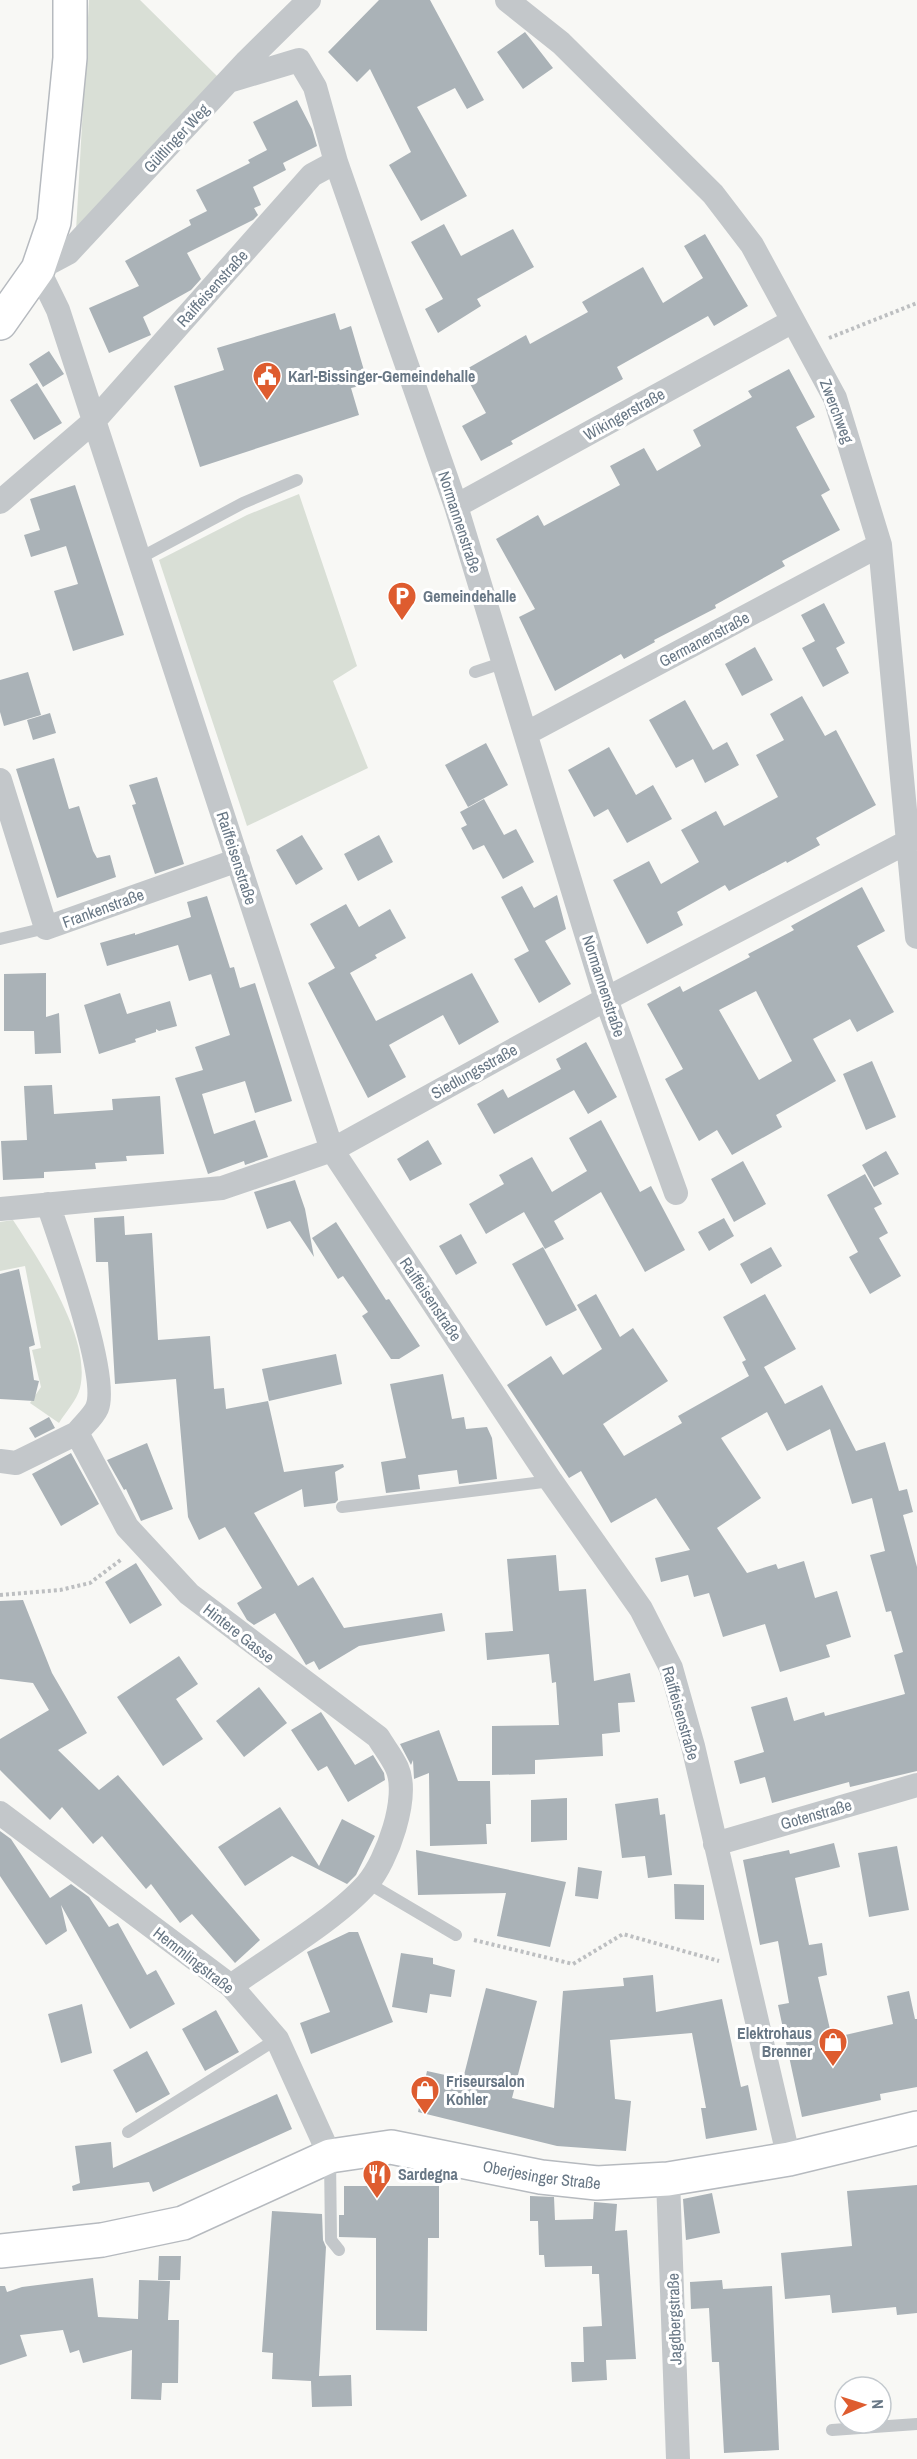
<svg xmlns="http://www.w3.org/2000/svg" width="917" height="2459" font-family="'Archivo Narrow',sans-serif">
  <rect width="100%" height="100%" fill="#f8f8f5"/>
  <path fill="#d9dfd6" d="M 89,0 L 140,0 L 219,78 L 76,231 Z
    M 299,494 L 357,666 L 333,681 L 368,768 L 247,826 L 159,560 L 247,515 Z
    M 13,1220 C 39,1260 92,1338 80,1388 C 77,1400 65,1413 59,1423 L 30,1403 L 41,1387 L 32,1350 L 41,1348 L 25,1266 L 0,1271 L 0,1222 Z"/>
  <path fill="#aab2b7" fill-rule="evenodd" d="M 379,0 L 430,0 L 484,100 L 467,109 L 455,88 L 417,107 L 467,196 L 421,221 L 389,165 L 411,152 L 370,69 L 357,82 L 328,52 Z
    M 525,32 L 553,68 L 523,89 L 497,52 Z
    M 297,100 L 312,129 L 317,146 L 283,163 L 286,170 L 253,187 L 261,205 L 254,208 L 258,215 L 253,220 L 187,253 L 201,279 L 191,290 L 143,317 L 151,335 L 109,353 L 89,308 L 139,286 L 125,261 L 191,225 L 189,220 L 207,211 L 196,190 L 250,163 L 248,160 L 267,150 L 253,122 Z
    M 444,224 L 461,256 L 513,229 L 534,267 L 477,299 L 481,306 L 438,333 L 425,309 L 443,299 L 411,242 Z
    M 705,234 L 748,306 L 714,326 L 708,316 L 617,367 L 623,379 L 511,441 L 513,444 L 481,461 L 462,426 L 486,413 L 463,371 L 526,335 L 530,344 L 588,312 L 582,302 L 643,267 L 663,303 L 703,278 L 684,246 Z
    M 335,313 L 340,330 L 351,326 L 368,384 L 351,388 L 359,415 L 200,467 L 174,386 L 224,370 L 217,348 Z
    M 49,351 L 64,374 L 43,387 L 29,364 Z
    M 789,369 L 815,417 L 796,427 L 830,490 L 821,495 L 840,530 L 782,561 L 785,566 L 715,605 L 716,608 L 654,640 L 655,642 L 624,659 L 621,654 L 555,691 L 519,617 L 535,609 L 496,539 L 538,515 L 544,526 L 620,485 L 610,466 L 644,448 L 657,471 L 701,446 L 693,430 L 752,397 L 748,391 Z
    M 37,383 L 62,423 L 34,440 L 10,400 Z
    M 75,485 L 124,635 L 73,651 L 54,591 L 78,584 L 66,546 L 31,557 L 24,535 L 40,530 L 30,499 Z
    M 824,603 L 845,643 L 836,648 L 849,673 L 823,687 L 802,648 L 815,641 L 801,615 Z
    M 755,647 L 773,680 L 742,696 L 725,664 Z
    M 28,672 L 41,715 L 4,726 L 0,712 L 0,680 Z
    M 802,696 L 825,736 L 836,730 L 876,805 L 816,838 L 820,845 L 787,863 L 786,861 L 729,891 L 725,885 L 677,912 L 683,925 L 647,944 L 613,880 L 649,861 L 661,884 L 699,862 L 681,830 L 716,811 L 724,826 L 778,797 L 756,755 L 784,740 L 770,714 Z
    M 685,700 L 713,750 L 727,742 L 739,765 L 705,783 L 693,759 L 676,768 L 649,720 Z
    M 50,713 L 56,733 L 33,740 L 27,720 Z
    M 486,743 L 508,785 L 468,807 L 445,765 Z
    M 609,747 L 636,795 L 653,785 L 672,819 L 627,843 L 608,809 L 594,817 L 568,770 Z
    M 54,758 L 69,809 L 79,806 L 93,851 L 97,858 L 110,855 L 116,877 L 57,898 L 16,769 Z
    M 157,777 L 184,864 L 155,874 L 132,805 L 136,804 L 129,785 Z
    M 484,799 L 504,835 L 516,829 L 534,862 L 503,879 L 484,845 L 473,850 L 461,828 L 467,825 L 460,812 Z
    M 302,835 L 323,869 L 296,885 L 276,850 Z
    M 379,835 L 393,862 L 358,881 L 344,854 Z
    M 522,886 L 534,908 L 557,895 L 566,929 L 545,941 L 571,984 L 539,1003 L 514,959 L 529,951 L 501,897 Z
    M 862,887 L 885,931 L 857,946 L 894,1012 L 857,1032 L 850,1019 L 813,1039 L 836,1081 L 776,1115 L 782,1127 L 732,1155 L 717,1130 L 699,1141 L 665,1079 L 683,1069 L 647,1004 L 680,986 L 683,992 L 750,957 L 748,954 L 794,930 L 791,926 ZM 756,991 L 792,1061 L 759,1080 L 719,1010 Z
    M 207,896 L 230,968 L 234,967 L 240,988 L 255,983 L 292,1101 L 255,1113 L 245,1081 L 202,1094 L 214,1134 L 255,1120 L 268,1157 L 245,1165 L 244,1161 L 208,1174 L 175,1078 L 203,1070 L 195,1047 L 230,1035 L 211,974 L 227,969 L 189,981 L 178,945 L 107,966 L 100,943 L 135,933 L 135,935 L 191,917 L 187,902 Z
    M 346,904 L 359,927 L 390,909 L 406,938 L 375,955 L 377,958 L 350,973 L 376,1021 L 472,973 L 499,1022 L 459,1045 L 443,1015 L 389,1045 L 406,1077 L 368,1098 L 308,983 L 335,968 L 310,924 Z
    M 46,973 L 46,1017 L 59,1013 L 61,1053 L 35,1054 L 34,1031 L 4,1031 L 4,974 Z
    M 120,993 L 127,1014 L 170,1001 L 177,1026 L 159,1031 L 156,1029 L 156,1032 L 135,1039 L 136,1042 L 99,1054 L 84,1005 Z
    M 586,1042 L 617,1097 L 588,1114 L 574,1090 L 494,1134 L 477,1104 L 503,1089 L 508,1098 L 561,1069 L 556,1059 Z
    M 872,1061 L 896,1117 L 866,1130 L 843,1074 Z
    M 52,1085 L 54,1114 L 113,1110 L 112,1099 L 160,1096 L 164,1154 L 126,1156 L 127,1161 L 95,1163 L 96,1169 L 44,1172 L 44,1178 L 3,1180 L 1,1141 L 27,1140 L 24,1086 Z
    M 601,1120 L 640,1192 L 651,1186 L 685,1250 L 645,1272 L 601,1192 L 554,1221 L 564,1239 L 545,1249 L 524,1212 L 486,1234 L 469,1204 L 504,1184 L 499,1175 L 532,1157 L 552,1192 L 587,1171 L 569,1138 Z
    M 428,1140 L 442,1164 L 410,1181 L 397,1159 Z
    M 886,1151 L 899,1174 L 874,1187 L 862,1165 Z
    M 743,1161 L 766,1204 L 734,1222 L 711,1179 Z
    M 865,1174 L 882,1204 L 874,1208 L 888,1233 L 879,1238 L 901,1276 L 870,1294 L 849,1257 L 858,1252 L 827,1195 Z
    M 295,1180 L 305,1209 L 314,1257 L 290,1221 L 267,1229 L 254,1192 Z
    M 124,1216 L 125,1235 L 152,1233 L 158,1340 L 210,1336 L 214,1389 L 224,1388 L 226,1409 L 268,1401 L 284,1472 L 343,1464 L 344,1467 L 335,1472 L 338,1500 L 335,1503 L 304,1507 L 302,1489 L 254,1513 L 298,1586 L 313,1577 L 344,1628 L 442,1613 L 445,1631 L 359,1646 L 319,1670 L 314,1661 L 306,1665 L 275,1613 L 254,1625 L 247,1620 L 237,1603 L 262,1588 L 225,1527 L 199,1540 L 188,1517 L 176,1379 L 115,1384 L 108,1262 L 96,1262 L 94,1218 Z
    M 724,1218 L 734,1236 L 709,1251 L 698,1232 Z
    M 336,1222 L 386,1300 L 389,1299 L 420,1346 L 399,1359 L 391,1359 L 362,1316 L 368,1312 L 343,1276 L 338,1279 L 312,1238 Z
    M 461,1234 L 477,1263 L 456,1275 L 439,1246 Z
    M 543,1247 L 577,1310 L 546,1326 L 512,1264 Z
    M 771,1247 L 782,1266 L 751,1284 L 740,1264 Z
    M 19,1269 L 35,1345 L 29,1347 L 34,1380 L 39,1381 L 34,1401 L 0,1399 L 0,1274 Z
    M 596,1294 L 620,1337 L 633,1328 L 668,1381 L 603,1424 L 624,1456 L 682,1423 L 678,1416 L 749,1376 L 742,1362 L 746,1360 L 723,1317 L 765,1294 L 796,1349 L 764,1367 L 785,1404 L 822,1385 L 856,1451 L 885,1442 L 899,1491 L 907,1489 L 913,1512 L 903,1515 L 917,1567 L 917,1771 L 850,1787 L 849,1782 L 772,1803 L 765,1777 L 740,1784 L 734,1761 L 764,1752 L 751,1707 L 787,1697 L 794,1721 L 824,1712 L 825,1716 L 905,1694 L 894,1655 L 903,1652 L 891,1611 L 886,1612 L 870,1555 L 885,1551 L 872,1498 L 852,1504 L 830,1429 L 787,1451 L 767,1412 L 721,1438 L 761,1498 L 717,1528 L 747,1573 L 776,1564 L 778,1569 L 804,1561 L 815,1598 L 837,1591 L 851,1637 L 826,1645 L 830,1657 L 780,1672 L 765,1624 L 723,1637 L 709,1593 L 694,1597 L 688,1575 L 661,1582 L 655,1558 L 690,1550 L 656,1498 L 611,1523 L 581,1471 L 569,1478 L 507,1385 L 551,1356 L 563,1375 L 602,1349 L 577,1305 Z
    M 336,1354 L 342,1384 L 269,1401 L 262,1369 Z
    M 443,1374 L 452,1419 L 464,1417 L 466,1429 L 487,1427 L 492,1438 L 497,1479 L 459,1484 L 457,1470 L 418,1475 L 420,1489 L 386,1493 L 381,1462 L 406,1458 L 390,1384 Z
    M 49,1417 L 55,1428 L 35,1438 L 29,1428 Z
    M 147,1443 L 173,1509 L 141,1521 L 126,1489 L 124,1490 L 107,1460 Z
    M 71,1453 L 99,1504 L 61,1526 L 32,1474 Z
    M 556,1555 L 559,1591 L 586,1589 L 594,1681 L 630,1673 L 635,1702 L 618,1703 L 620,1732 L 602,1734 L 603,1756 L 535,1760 L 535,1774 L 492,1775 L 492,1726 L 559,1725 L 556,1682 L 552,1683 L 549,1654 L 487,1660 L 485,1633 L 513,1631 L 507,1559 Z
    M 136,1563 L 162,1605 L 130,1624 L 105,1582 Z
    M 23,1600 L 52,1673 L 87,1733 L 58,1750 L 99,1790 L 118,1775 L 260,1940 L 235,1963 L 192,1914 L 180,1923 L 151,1884 L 146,1889 L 102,1836 L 93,1844 L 62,1807 L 50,1820 L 0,1770 L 0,1739 L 49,1710 L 33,1683 L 0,1679 L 0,1601 Z
    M 179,1656 L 198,1684 L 176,1699 L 203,1739 L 163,1766 L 117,1697 Z
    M 259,1687 L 287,1723 L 244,1757 L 216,1721 Z
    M 321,1712 L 355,1765 L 373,1755 L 384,1773 L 385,1780 L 348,1802 L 327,1766 L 318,1771 L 291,1730 Z
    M 439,1730 L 458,1781 L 490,1781 L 491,1824 L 486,1824 L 487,1844 L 430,1846 L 429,1773 L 414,1779 L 413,1760 L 411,1765 L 400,1744 Z
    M 567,1798 L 567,1840 L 531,1842 L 531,1800 Z
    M 658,1798 L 660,1815 L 665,1814 L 672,1875 L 648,1878 L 645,1856 L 622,1858 L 615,1804 Z
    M 280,1807 L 319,1866 L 342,1819 L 375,1836 L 356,1875 L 347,1884 L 292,1856 L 245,1886 L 218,1847 Z
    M 0,1831 L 11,1839 L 50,1898 L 71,1884 L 89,1897 L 109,1927 L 118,1923 L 147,1975 L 156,1970 L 175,2004 L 130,2029 L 61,1905 L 67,1931 L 46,1945 L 0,1876 Z
    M 834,1843 L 840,1867 L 795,1878 L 809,1945 L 822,1943 L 827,1975 L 818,1977 L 832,2038 L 893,2024 L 887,1996 L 909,1991 L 915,2019 L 917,2019 L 917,2087 L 880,2094 L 881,2100 L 802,2117 L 778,2005 L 789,2003 L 778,1941 L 760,1945 L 743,1860 L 789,1850 L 790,1854 Z
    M 897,1846 L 909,1910 L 869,1917 L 858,1853 Z
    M 416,1850 L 566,1882 L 550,1947 L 497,1936 L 506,1893 L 418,1895 Z
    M 578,1867 L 602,1871 L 598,1899 L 575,1896 Z
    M 674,1884 L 704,1885 L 704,1920 L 675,1919 Z
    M 349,1932 L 358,1932 L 393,2022 L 311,2054 L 300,2023 L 330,2012 L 307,1952 Z
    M 401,1953 L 433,1958 L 433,1964 L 455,1970 L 451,1997 L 430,1994 L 427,2013 L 392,2007 Z
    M 653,1975 L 656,2012 L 722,1999 L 741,2087 L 748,2085 L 757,2130 L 706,2139 L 701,2108 L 706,2108 L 692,2033 L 610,2040 L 615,2099 L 631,2101 L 626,2151 L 557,2146 L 418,2112 L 427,2071 L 463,2079 L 486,1988 L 537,2001 L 512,2098 L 554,2108 L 563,1991 L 624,1986 L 623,1978 Z
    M 82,2004 L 92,2053 L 61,2063 L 48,2014 Z
    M 216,2010 L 239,2052 L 205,2071 L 182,2029 Z
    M 147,2051 L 170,2094 L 136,2113 L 113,2070 Z
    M 277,2094 L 292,2129 L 153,2192 L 149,2182 L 73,2191 L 72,2186 L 80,2183 L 75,2146 L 111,2142 L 113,2168 Z
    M 917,2185 L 917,2313 L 897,2315 L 896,2307 L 832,2313 L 830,2295 L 785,2299 L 781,2253 L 852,2246 L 847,2191 Z
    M 344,2186 L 439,2186 L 439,2238 L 428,2238 L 427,2331 L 376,2330 L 376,2238 L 339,2237 L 339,2215 L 344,2215 Z
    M 712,2193 L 720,2233 L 686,2240 L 683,2199 Z
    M 530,2196 L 554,2197 L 555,2220 L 593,2219 L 594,2202 L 617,2204 L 615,2231 L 627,2230 L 636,2359 L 606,2360 L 607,2380 L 572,2382 L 571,2362 L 584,2362 L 583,2327 L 602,2326 L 599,2274 L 592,2274 L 592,2266 L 545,2267 L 544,2255 L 539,2255 L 538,2221 L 547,2221 L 530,2221 Z
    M 272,2211 L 322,2214 L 323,2240 L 326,2247 L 319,2376 L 351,2375 L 352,2406 L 312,2407 L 311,2381 L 272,2379 L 273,2353 L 262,2352 Z
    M 159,2256 L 181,2256 L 180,2280 L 158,2280 Z
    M 93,2278 L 98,2317 L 138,2319 L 139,2280 L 170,2281 L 168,2320 L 179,2320 L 178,2383 L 162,2383 L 161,2400 L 131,2399 L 132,2350 L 83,2363 L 79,2350 L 70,2353 L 63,2330 L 20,2335 L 27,2356 L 0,2365 L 0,2286 L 5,2286 L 7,2292 L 22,2287 Z
    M 722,2280 L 723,2289 L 772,2286 L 779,2450 L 724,2453 L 719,2362 L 712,2362 L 709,2308 L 691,2309 L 690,2282 Z"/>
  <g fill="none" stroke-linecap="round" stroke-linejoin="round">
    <g stroke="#b6babf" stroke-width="36">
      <g id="secondary">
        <path d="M 0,323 L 38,269 L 54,222 L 70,58 L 70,0"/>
        <path id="s1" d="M 0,2251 L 102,2240 L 183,2223 L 330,2156 L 391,2147 L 541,2177 L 597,2183 L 668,2179 L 789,2159 L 917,2128"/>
      </g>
    </g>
    <path stroke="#bdbfc1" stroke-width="4" stroke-dasharray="3 3" stroke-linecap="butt" d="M 829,338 L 917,303
      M 0,1595 L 60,1590 L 90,1583 L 122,1559
      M 474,1940 L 573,1964 L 623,1934 L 719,1961"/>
    <path stroke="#c3c7ca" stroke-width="12" d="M 138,559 L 243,503 L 297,480
      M 475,672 L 505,662
      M 0,939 L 46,928
      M 342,1507 L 551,1481
      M 368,1883 L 456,1935
      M 128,2132 L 277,2039
      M 330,2158 L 331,2240 L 339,2250
      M 832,2430 L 917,2424"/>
    <path stroke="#c3c7ca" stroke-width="24" d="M 309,0 L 247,61 L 68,253 L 38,269 L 58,310 L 332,1150 L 551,1481 L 641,1609 L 671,1668 L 693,1746 L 789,2159
      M 507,0 L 561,43 L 713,194 L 752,245 L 835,398 L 880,545 L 917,937
      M 232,80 L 299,60 L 315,87 L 336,162 L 456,506 L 606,999 L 676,1193
      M 0,502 L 93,422 L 312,175 L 336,162
      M 456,506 L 793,321
      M 527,733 L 880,545
      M 0,780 L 46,928 L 238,860
      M 48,1204 C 60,1240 110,1377 97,1408 C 93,1417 83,1425 77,1433 L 127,1527 L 189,1594 L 378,1737 C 384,1747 392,1757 397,1768 C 410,1797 387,1861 367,1884 C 335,1920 271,1957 231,1986
      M 0,1209 L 222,1188 L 332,1150 L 606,999 L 917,837
      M 0,1461 L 16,1463 L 77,1433
      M 0,1813 L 231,1986 L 277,2039 L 330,2156
      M 715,1844 L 917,1785
      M 668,2179 L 678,2459"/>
    <use href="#secondary" stroke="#fff" stroke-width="33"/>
  </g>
  <defs>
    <g id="civic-pin" transform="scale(1.5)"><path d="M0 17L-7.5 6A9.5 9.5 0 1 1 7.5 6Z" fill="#de5c2f" stroke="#fff"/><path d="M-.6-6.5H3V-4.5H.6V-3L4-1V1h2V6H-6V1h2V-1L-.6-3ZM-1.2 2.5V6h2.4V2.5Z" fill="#fff"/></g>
    <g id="parking-pin" transform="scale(1.5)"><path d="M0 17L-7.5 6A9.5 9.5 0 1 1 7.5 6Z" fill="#de5c2f" stroke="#fff"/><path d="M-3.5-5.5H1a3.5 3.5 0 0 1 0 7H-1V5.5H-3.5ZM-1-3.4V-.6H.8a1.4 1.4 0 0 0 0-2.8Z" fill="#fff"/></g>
    <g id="shop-pin" transform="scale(1.5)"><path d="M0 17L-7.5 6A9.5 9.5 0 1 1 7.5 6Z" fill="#de5c2f" stroke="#fff"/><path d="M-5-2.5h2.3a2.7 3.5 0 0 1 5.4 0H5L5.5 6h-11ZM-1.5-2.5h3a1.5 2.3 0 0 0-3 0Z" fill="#fff"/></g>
    <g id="restaurant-pin" transform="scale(1.5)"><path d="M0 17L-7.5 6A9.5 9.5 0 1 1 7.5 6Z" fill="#de5c2f" stroke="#fff"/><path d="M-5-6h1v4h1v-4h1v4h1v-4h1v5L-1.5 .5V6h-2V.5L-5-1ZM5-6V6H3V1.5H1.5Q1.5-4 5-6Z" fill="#fff"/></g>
  </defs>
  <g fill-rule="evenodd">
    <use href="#civic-pin" x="267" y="376"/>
    <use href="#parking-pin" x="402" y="596"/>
    <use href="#shop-pin" x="833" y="2042"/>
    <use href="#shop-pin" x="425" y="2090"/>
    <use href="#restaurant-pin" x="377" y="2174"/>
  </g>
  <g text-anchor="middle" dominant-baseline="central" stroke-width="6" stroke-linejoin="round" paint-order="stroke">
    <g font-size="16" fill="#687785" stroke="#fff">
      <text transform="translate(176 138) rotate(-47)">Gültlinger Weg</text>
      <text transform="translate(212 288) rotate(-48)">Raiffeisenstraße</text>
      <text transform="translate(837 411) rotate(69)">Zwerchweg</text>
      <text transform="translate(624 414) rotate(-29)">Wikingerstraße</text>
      <text transform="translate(460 522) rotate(72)">Normannenstraße</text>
      <text transform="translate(704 639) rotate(-28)">Germanenstraße</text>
      <text transform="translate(237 858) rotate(72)">Raiffeisenstraße</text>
      <text transform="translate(103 908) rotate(-20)">Frankenstraße</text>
      <text transform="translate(604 986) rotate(72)">Normannenstraße</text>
      <text transform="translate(474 1071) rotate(-29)">Siedlungsstraße</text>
      <text transform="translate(431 1299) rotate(56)">Raiffeisenstraße</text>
      <text transform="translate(239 1633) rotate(38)">Hintere Gasse</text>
      <text transform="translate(681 1713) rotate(74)">Raiffeisenstraße</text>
      <text transform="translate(816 1814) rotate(-16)">Gotenstraße</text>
      <text transform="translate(194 1960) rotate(38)">Hemmlingstraße</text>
      <text stroke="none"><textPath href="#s1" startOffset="562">Oberjesinger Straße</textPath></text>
      <text transform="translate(674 2319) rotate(-92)">Jagdbergstraße</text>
    </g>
    <g font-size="16" font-weight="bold" fill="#687785" stroke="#fff" text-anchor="start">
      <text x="288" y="376">Karl-Bissinger-Gemeindehalle</text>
      <text x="423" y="596">Gemeindehalle</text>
      <text x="812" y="2033" text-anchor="end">Elektrohaus<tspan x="812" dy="18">Brenner</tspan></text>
      <text x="446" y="2081">Friseursalon<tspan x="446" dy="18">Kohler</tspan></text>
      <text x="398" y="2174">Sardegna</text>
    </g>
  </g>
  <g transform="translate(863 2405) rotate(87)"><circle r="28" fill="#ffffff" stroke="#c3c9ce" stroke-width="1.5"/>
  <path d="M0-4.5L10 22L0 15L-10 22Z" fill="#de5c2f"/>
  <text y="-9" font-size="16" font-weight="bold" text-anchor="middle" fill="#687785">N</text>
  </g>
</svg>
